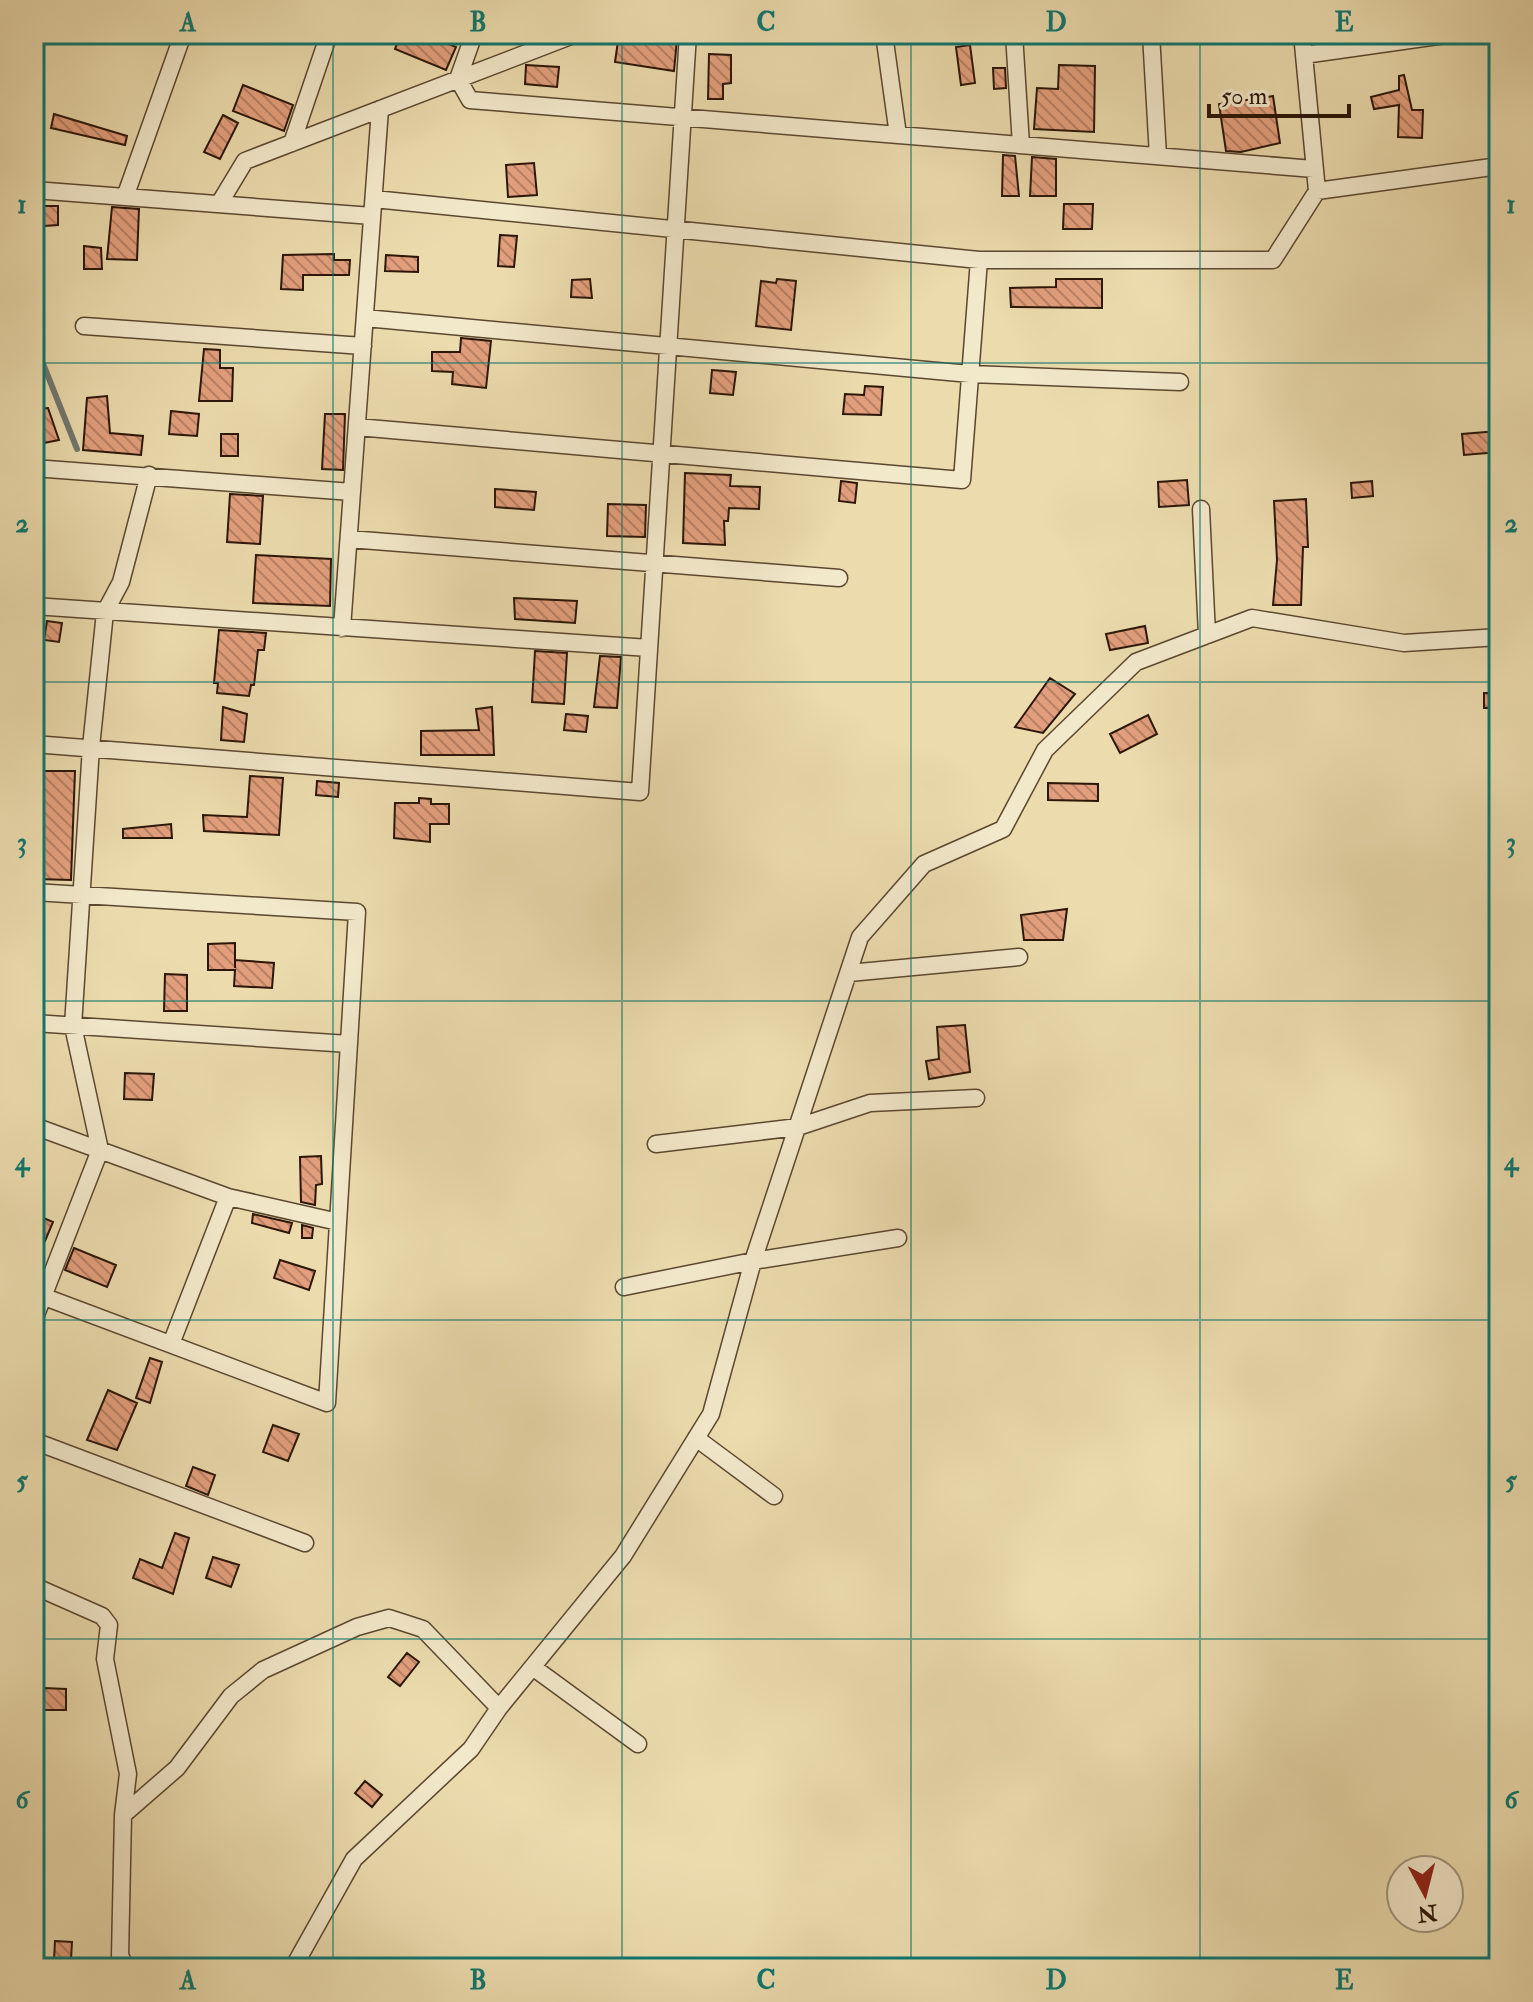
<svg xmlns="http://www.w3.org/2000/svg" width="1533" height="2002" font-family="'IM FELL Double Pica',serif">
  <defs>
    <pattern id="building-back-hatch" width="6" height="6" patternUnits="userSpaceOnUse" patternTransform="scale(2)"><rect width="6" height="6" fill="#e39f7d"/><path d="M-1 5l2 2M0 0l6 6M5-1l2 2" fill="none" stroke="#b88164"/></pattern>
  </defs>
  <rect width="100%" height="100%" fill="#ebdbad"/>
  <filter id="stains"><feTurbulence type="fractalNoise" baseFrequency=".0025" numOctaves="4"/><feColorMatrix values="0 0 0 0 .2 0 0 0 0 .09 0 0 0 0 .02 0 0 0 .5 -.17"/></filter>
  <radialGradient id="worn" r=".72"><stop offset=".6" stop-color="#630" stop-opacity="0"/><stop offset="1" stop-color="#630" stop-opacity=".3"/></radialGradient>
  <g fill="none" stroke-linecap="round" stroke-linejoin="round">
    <path stroke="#707770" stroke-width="6" d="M 34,341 L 77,449"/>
  </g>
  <path fill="url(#building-back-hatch)" stroke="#2b1607" stroke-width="2" d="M 401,34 L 424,34 L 456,47 L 446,70 L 395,49 Z
    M 619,34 L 677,39 L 674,71 L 615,62 Z
    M 970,45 L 975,83 L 961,85 L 956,47 Z
    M 709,54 L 731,55 L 731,83 L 723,84 L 723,99 L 708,99 Z
    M 526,65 L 559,67 L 557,87 L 525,84 Z
    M 1059,65 L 1095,66 L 1094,132 L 1034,129 L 1037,88 L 1058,89 Z
    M 993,68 L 1005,68 L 1006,88 L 994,89 Z
    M 1404,75 L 1412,110 L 1423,110 L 1422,138 L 1398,137 L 1399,105 L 1374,109 L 1371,97 L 1399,90 L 1399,76 Z
    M 243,85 L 293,105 L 284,131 L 233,111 Z
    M 1273,96 L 1280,143 L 1241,152 L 1226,151 L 1219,104 Z
    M 54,114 L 127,136 L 125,145 L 51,128 Z
    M 223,115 L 238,123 L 220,159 L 204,152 Z
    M 1003,155 L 1015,156 L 1019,196 L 1002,196 Z
    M 1032,157 L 1056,159 L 1056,196 L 1030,196 Z
    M 534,163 L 537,195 L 508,197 L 506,165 Z
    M 1064,204 L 1093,204 L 1092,229 L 1063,229 Z
    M 44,206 L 58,206 L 58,225 L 44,226 Z
    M 112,207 L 139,209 L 137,260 L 107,259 Z
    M 500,235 L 517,236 L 514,267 L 498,266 Z
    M 84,246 L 101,248 L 102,269 L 84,269 Z
    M 334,254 L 334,260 L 350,260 L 349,275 L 303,275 L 303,290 L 281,289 L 283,255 Z
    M 386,255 L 418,257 L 418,272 L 385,271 Z
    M 590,279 L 592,298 L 571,297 L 572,280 Z
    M 777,279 L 796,281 L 791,330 L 756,326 L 761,281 L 776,283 Z
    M 1056,279 L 1102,279 L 1102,308 L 1011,307 L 1010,288 L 1056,287 Z
    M 461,338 L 491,341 L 486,388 L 452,384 L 453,372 L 432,371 L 432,352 L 460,352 Z
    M 204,349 L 220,350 L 220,368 L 233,368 L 232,401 L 199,401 Z
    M 712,370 L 736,372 L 733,395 L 710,393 Z
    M 865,386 L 883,387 L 881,415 L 843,414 L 845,394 L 864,395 Z
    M 107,396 L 110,433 L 143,436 L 141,455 L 83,450 L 87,398 Z
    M 48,408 L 59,440 L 34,445 L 34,409 Z
    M 171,411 L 199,414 L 197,436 L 169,434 Z
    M 325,414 L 345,414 L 343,470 L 322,469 Z
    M 1498,431 L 1499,452 L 1464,455 L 1462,434 Z
    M 221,434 L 238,434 L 238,456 L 221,456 Z
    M 685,473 L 731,475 L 730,486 L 760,487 L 759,509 L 729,508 L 728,521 L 724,521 L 725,545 L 683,543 Z
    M 1187,480 L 1189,505 L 1159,507 L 1158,482 Z
    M 841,481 L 857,483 L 855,503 L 839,501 Z
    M 1372,481 L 1373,496 L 1352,498 L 1351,483 Z
    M 495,489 L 536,492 L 534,510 L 495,507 Z
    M 230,494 L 263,496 L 260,544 L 227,542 Z
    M 1306,499 L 1308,547 L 1303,547 L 1301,605 L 1273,605 L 1277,560 L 1274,501 Z
    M 608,504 L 646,505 L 645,537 L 607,536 Z
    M 256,555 L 331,559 L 330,606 L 253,603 Z
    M 514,598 L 577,601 L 575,623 L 515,619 Z
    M 47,621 L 62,623 L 59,642 L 44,640 Z
    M 1145,626 L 1148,643 L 1110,650 L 1106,634 Z
    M 219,630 L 266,633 L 264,650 L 258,650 L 254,685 L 251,685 L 249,696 L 217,693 L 218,683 L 214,683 Z
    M 535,651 L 567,653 L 564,704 L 532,702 Z
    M 600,656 L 621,657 L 617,708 L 594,707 Z
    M 1050,678 L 1075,694 L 1043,733 L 1015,727 Z
    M 1484,693 L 1499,693 L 1499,708 L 1484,708 Z
    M 223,707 L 247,714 L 244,742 L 221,740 Z
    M 492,707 L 494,755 L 421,755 L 421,731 L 479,730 L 476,709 Z
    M 566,714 L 588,716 L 586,732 L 564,730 Z
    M 1148,715 L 1157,734 L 1120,753 L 1110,734 Z
    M 34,771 L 75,771 L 71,880 L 36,879 Z
    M 250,776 L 283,778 L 279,835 L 204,831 L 203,815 L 247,817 Z
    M 317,781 L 339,783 L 338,797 L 316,795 Z
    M 1048,783 L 1098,784 L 1098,801 L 1048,800 Z
    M 419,798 L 431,799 L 431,804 L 449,804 L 449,824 L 430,824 L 430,842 L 394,838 L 395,803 L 419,803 Z
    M 171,824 L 172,838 L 123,838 L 123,829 Z
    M 1067,909 L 1063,940 L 1024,940 L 1021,915 Z
    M 235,943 L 235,968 L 235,960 L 274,963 L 272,988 L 234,986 L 235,970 L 208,970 L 208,944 Z
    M 165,974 L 187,975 L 187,1011 L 164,1011 Z
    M 965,1025 L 970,1072 L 929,1079 L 926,1061 L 939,1059 L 937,1027 Z
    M 125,1073 L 154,1074 L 152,1100 L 124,1099 Z
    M 321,1156 L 322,1184 L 316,1185 L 315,1205 L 301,1202 L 300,1157 Z
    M 34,1214 L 53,1222 L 34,1267 Z
    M 253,1214 L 292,1223 L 289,1233 L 252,1223 Z
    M 302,1225 L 313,1228 L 312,1238 L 302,1238 Z
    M 74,1248 L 116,1265 L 107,1287 L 65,1270 Z
    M 280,1260 L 315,1271 L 309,1290 L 274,1278 Z
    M 150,1358 L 162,1362 L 150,1403 L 136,1398 Z
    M 108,1390 L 137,1403 L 117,1450 L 87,1440 Z
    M 273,1425 L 299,1434 L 288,1461 L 263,1452 Z
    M 193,1467 L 215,1475 L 208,1495 L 186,1486 Z
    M 175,1533 L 189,1538 L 173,1594 L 133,1578 L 140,1559 L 162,1568 Z
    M 213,1557 L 239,1565 L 231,1587 L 206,1578 Z
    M 407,1653 L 419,1662 L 400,1686 L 388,1677 Z
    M 44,1688 L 66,1689 L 66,1710 L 43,1710 Z
    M 365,1781 L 382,1795 L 372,1807 L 355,1793 Z
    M 55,1941 L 72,1942 L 71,1960 L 54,1960 Z"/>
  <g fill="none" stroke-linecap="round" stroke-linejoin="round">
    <g stroke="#5b4730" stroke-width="19">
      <path id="minor" d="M 474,34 L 458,79 L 470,100 L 1314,169
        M 884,34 L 898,135
        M 1014,34 L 1021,145
        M 1151,34 L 1158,156
        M 1304,55 L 1452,34
        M 292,143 L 329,34
        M 34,190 L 372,216
        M 1317,191 L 1499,166
        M 125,197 L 183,34
        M 374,199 L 979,260 L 1273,260 L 1317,191 L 1302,34
        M 219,204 L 245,161 L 576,34
        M 365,318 L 970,374 L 1180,382
        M 84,326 L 363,346
        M 357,427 L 962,480 L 979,260
        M 34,468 L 352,492
        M 1201,509 L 1207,635
        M 349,539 L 839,578
        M 34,606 L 649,648
        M 342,628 L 380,109
        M 34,744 L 640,792 L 688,34
        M 34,892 L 357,912 L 327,1403 L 34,1293
        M 849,973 L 1019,957
        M 34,1023 L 349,1044
        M 34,1126 L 228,1197 L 338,1222
        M 656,1144 L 798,1127 L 870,1103 L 976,1098
        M 624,1287 L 753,1261 L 898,1238
        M 34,1320 L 100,1150 L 73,1026 L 91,747 L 105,612 L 121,582 L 149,475
        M 171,1344 L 228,1197
        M 696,1438 L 774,1496
        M 34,1441 L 305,1543
        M 34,1586 L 102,1616 L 109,1625 L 105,1659 L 128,1774 L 123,1815 L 120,1956 L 127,1968
        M 534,1668 L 638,1744
        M 123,1815 L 177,1768 L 231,1696 L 263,1670 L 357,1627 L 389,1618 L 423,1629 L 499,1708
        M 293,1968 L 354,1859 L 471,1749 L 499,1708 L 623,1556 L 711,1414 L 753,1261 L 860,937 L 924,864 L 1003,829 L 1045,750 L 1136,662 L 1252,618 L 1404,643 L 1499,637"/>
    </g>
    <use href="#minor" stroke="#f2e8ca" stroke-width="16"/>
  </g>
  <path fill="none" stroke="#0f766e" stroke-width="2" stroke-opacity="0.55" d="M 333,34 L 333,1968M 622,34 L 622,1968M 911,34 L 911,1968M 1200,34 L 1200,1968M 34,363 L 1499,363M 34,682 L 1499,682M 34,1001 L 1499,1001M 34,1320 L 1499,1320M 34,1639 L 1499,1639"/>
  <rect width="1533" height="2002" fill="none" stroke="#ebdbad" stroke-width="88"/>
  <g transform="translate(1425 1894) rotate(173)"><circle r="38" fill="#f2e8ca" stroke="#a2947c" stroke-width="2"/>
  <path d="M0-6L14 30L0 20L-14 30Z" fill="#8f2418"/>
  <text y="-12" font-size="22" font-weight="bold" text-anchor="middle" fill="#2b1607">N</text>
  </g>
  <path d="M1209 104v12h140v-12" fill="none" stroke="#2b1607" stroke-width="4"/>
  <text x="1221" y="104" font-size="24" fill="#2b1607" stroke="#f2e8ca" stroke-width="6" paint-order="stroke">50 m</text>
  <rect x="44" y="44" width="1445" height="1914" fill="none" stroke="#0f766e" stroke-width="3"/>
  <g font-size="26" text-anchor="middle" font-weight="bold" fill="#0f766e">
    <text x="188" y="31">A</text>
    <text x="478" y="31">B</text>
    <text x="766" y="31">C</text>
    <text x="1056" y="31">D</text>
    <text x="1344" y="31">E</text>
    <text x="22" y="213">1</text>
    <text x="1511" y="213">1</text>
    <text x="22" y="532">2</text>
    <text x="1511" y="532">2</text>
    <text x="22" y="851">3</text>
    <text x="1511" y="851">3</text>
    <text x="22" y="1170">4</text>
    <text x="1511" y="1170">4</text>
    <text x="22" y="1489">5</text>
    <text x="1511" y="1489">5</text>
    <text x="22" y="1808">6</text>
    <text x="1511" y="1808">6</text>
    <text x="188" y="1989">A</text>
    <text x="478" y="1989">B</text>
    <text x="766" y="1989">C</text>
    <text x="1056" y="1989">D</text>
    <text x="1344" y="1989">E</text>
  </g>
  <rect width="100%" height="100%" filter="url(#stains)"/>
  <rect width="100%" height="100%" fill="url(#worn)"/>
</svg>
